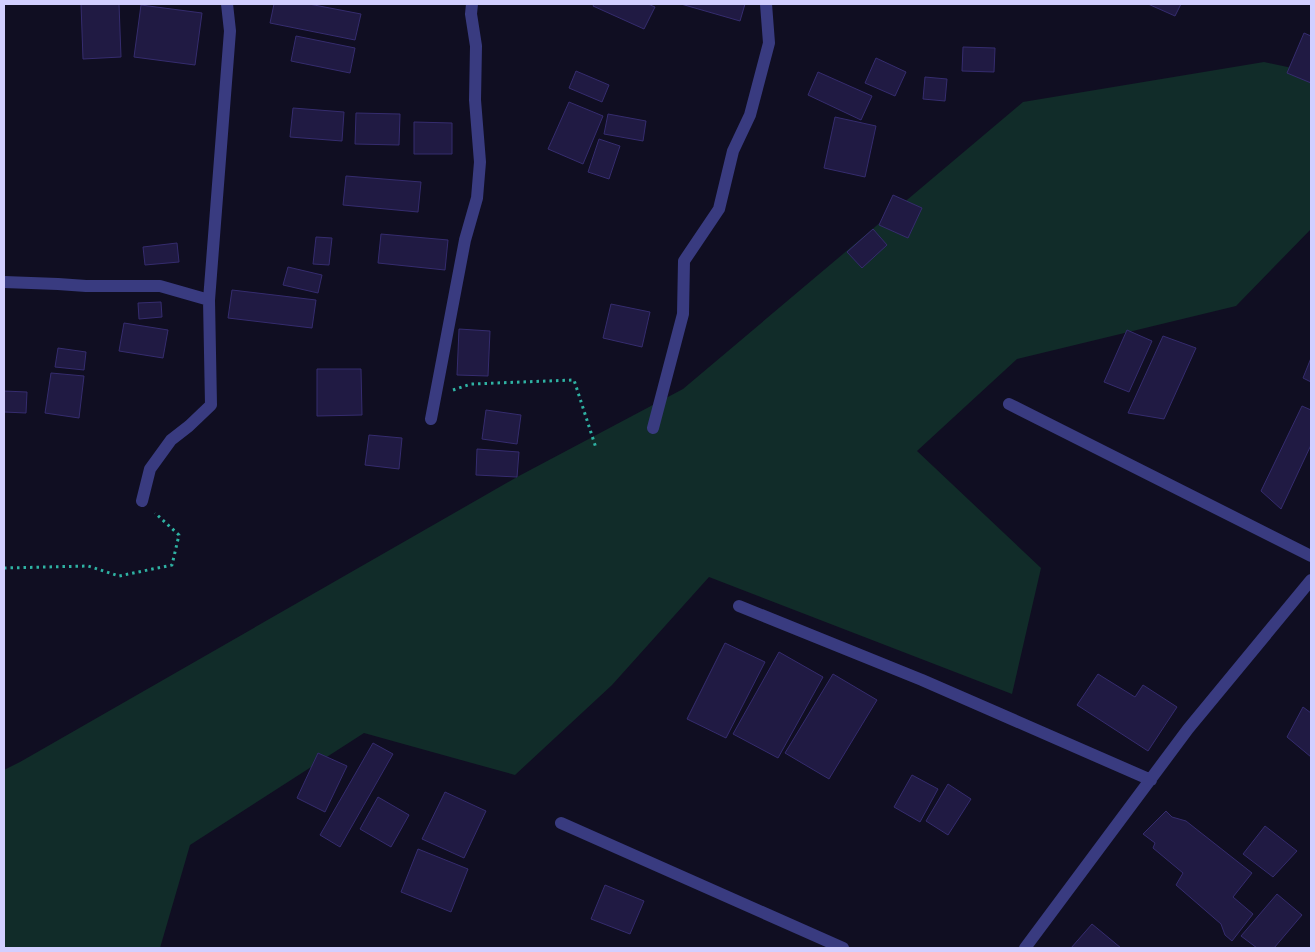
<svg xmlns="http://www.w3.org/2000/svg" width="1315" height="952" font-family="'Fira Sans Condensed',sans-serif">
  <rect width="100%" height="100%" fill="#100e22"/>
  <path fill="#112c29" d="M 1264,62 L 1311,72 L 1311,229 L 1236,306 L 1017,359 L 917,451 L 1041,568 L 1012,694 L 709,577 L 612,685 L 515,775 L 364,733 L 190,845 L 160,948 L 4,948 L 4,770 L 20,762 L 517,477 L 683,389 L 1023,102 Z"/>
  <path fill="#201a43" stroke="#352c6e" d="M 81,4 L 119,4 L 121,57 L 83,59 Z
    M 274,4 L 309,4 L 361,14 L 355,40 L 270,23 Z
    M 594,4 L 648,4 L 655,7 L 644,29 L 593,6 Z
    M 681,4 L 745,4 L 740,21 Z
    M 1148,4 L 1181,4 L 1175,16 Z
    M 141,5 L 202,13 L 195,65 L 134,57 Z
    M 1304,33 L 1311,36 L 1311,83 L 1287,73 Z
    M 296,36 L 355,48 L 350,73 L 291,61 Z
    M 963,47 L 995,48 L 994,72 L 962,71 Z
    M 876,58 L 906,72 L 895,96 L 865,83 Z
    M 576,71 L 609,85 L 602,102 L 569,88 Z
    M 818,72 L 872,96 L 861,120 L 808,95 Z
    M 925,77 L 947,79 L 945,101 L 923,99 Z
    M 569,102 L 603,116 L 583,164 L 548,149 Z
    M 293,108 L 344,112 L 342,141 L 290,137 Z
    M 356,113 L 400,114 L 399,145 L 355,144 Z
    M 608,114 L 646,121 L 643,141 L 604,134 Z
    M 835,117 L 876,126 L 865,177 L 824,168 Z
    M 414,122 L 452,123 L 452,154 L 414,154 Z
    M 599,139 L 620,146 L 609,179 L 588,172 Z
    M 346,176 L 421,182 L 418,212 L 343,205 Z
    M 893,195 L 922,208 L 908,238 L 879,225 Z
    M 873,229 L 887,245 L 862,268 L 847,252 Z
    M 381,234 L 448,240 L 445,270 L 378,263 Z
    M 316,237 L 332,238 L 329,265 L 313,264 Z
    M 177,243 L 179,262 L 145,265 L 143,247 Z
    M 288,267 L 322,275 L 318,293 L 283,285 Z
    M 232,290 L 316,300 L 312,328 L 228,318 Z
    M 161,302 L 162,317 L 139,319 L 138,303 Z
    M 611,304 L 650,312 L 642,347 L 603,338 Z
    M 124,323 L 168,330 L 163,358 L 119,351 Z
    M 459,329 L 490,331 L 488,376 L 457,375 Z
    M 1127,330 L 1152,341 L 1129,392 L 1104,382 Z
    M 1163,336 L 1196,348 L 1164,419 L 1128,413 Z
    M 58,348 L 86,352 L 84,370 L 55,367 Z
    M 1311,358 L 1311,382 L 1303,378 Z
    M 317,369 L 361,369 L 362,415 L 317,416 Z
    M 51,373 L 84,376 L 79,418 L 45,413 Z
    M 4,391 L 27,392 L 26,413 L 4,412 Z
    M 1302,406 L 1311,410 L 1311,445 L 1281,509 L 1261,491 Z
    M 486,410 L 521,415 L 517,444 L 482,439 Z
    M 369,435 L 402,438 L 399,469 L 365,465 Z
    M 477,449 L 519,452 L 517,477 L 476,475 Z
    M 725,643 L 765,662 L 726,738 L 687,719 Z
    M 779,652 L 823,677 L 778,758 L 733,734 Z
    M 833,674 L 877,700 L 829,779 L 785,753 Z
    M 1098,674 L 1135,697 L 1143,685 L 1177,707 L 1148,751 L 1077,705 Z
    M 1303,707 L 1311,713 L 1311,757 L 1287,737 Z
    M 373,743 L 393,754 L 340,847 L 320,835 Z
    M 318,753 L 347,766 L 325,812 L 297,798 Z
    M 912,775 L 938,789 L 920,822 L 894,807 Z
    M 948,784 L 971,799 L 948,835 L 926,821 Z
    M 445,792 L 486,811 L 464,858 L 422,839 Z
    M 378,797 L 409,815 L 391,847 L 360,829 Z
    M 1166,811 L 1172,817 L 1186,821 L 1252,873 L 1233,897 L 1253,914 L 1232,941 L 1225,935 L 1221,924 L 1176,885 L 1183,873 L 1153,848 L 1155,843 L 1143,834 Z
    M 1265,826 L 1297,851 L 1273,877 L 1243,854 Z
    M 418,849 L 468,869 L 451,912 L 401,892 Z
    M 605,885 L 644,901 L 630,934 L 591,919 Z
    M 1277,894 L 1302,915 L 1274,948 L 1257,948 L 1241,936 Z
    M 1092,924 L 1121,948 L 1071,948 Z"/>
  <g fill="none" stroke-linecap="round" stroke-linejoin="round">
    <path stroke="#2fb2a3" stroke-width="3" stroke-dasharray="2.5 4" stroke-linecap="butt" d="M 453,390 L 471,384 L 574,380 L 596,448
      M 4,568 L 88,566 L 119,576 L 172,565 L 179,535 L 155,513"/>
    <path stroke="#393b80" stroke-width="12" d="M 4,282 L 58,284 L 86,286 L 160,286 L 209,300
      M 1009,404 L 1311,556
      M 431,419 L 465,240 L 477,198 L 480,162 L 475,100 L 476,46 L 471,14 L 472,4
      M 653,428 L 683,314 L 684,261 L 719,209 L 733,151 L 750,115 L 769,43 L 766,4
      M 142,501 L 150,469 L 171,440 L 189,426 L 211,405 L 209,300 L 230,31 L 227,4
      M 739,606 L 922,680 L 1151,780
      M 561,823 L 843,948
      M 1025,948 L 1188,729 L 1311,580"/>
  </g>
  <rect width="1315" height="952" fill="none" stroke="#d2cfff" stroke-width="10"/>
</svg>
